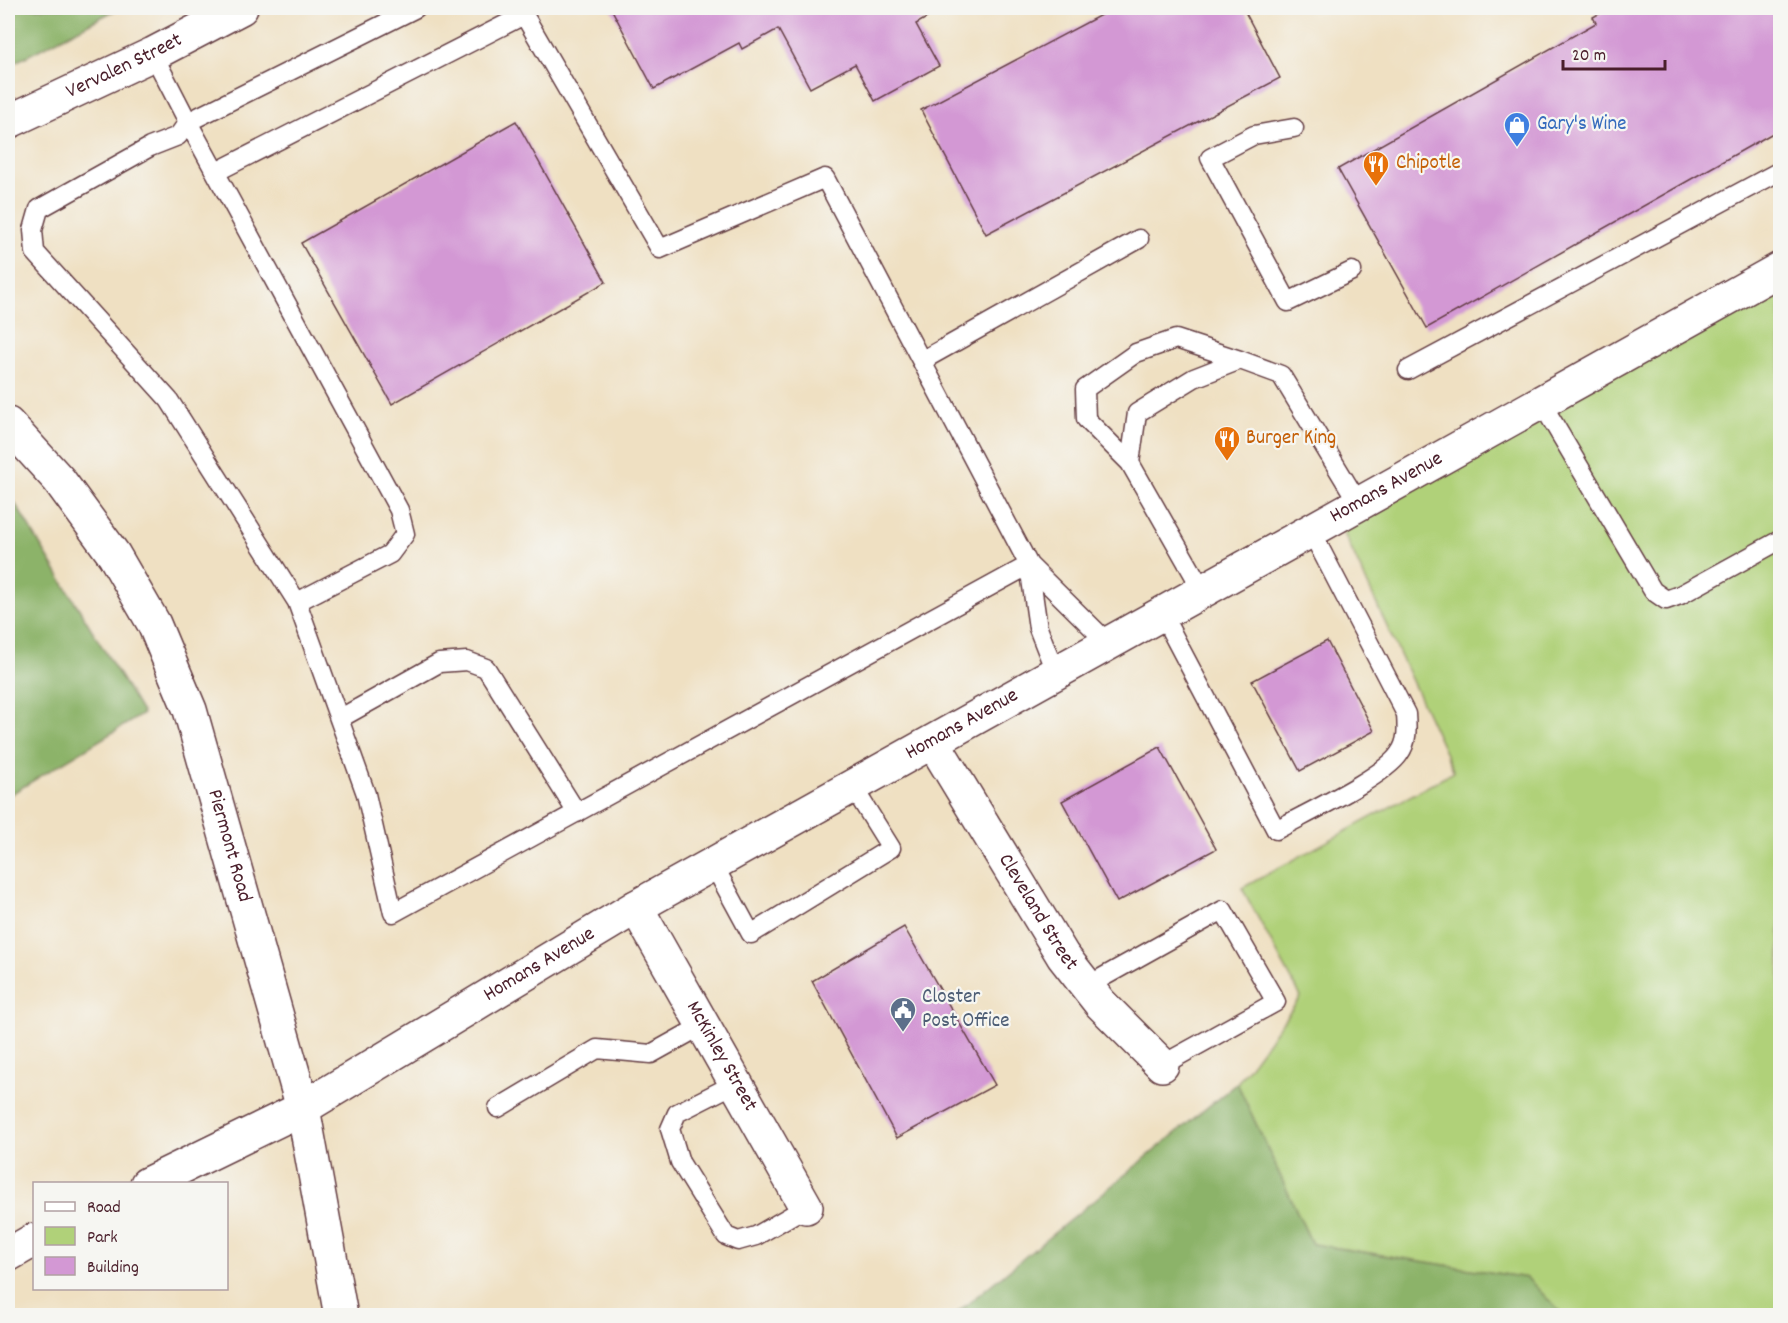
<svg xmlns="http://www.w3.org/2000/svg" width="1788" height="1323" font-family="Dekko,sans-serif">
  <rect width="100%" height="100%" fill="#f6f6f2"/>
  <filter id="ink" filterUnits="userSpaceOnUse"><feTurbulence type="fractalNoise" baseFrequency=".0167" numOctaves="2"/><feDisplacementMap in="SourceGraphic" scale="12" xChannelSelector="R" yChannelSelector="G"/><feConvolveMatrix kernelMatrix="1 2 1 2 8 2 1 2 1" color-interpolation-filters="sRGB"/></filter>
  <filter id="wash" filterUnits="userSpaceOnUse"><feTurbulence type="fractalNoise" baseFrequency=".008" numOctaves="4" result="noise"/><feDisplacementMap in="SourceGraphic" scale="24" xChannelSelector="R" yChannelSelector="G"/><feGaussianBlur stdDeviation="1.35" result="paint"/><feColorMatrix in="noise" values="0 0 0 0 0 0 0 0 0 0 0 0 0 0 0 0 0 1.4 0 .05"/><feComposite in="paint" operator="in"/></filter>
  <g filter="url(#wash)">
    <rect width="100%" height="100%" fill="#efe0c2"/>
    <path fill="#b0d179" stroke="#7d7852" stroke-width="1.5" d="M 1780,269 L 1780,1315 L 1563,1315 L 1527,1278 L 1312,1244 L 1237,1083 L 1301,997 L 1242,888 L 1454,772 L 1337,518 Z"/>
    <path fill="#8cb369" stroke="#6b694a" stroke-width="1.5" d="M 8,8 L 119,8 L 8,66 Z
      M 13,500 L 143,714 L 8,796 L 8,504 Z
      M 1237,1083 L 1312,1244 L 1527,1278 L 1563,1315 L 954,1315 Z"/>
    <g id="blocks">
      <path fill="#d398d4" d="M 611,8 L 941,8 L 942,9 L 916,24 L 939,66 L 875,101 L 855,64 L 810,88 L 778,29 L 742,49 L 739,43 L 654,89 Z
        M 1114,8 L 1243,8 L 1280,78 L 986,234 L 921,110 Z
        M 1610,8 L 1780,8 L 1780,129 L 1427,328 L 1338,169 L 1596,23 L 1593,17 Z
        M 516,121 L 606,282 L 392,404 L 301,243 Z
        M 1327,641 L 1374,731 L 1300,771 L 1252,681 Z
        M 1160,747 L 1216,849 L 1117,902 L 1062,801 Z
        M 904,927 L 995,1085 L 897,1138 L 812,981 Z"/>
    </g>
  </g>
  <g filter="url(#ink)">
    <use href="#blocks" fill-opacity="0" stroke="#633c42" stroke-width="1.5"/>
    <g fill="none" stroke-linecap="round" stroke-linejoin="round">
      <g stroke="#633c42" stroke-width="21">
        <path id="service" d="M 153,54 L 188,122 L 178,136 L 150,147 L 39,209 L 33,230 L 35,252 L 169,400 L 297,602 L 366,794 L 393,913 L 1029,565 L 825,178 L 660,249 L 520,8
          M 1294,128 L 1254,135 L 1210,158 L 1288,302 L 1352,271
          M 216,172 L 524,15
          M 923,360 L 1139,239
          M 1408,370 L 1780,171
          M 1541,402 L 1653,591 L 1666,600 L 1680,595 L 1780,540
          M 1130,463 L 1086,419 L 1085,389 L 1136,353 L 1176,339 L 1240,360
          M 1029,565 L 1038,628 L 1056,674
          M 1029,565 L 1109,644
          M 1203,591 L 1130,463 L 1137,413 L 1194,378 L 1240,360 L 1281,375 L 1359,504
          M 297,602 L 390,554 L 405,534 L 399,510 L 188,122 L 416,8
          M 1162,614 L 1276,830 C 1303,815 1384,777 1399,754 C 1408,742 1407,728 1406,714 L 1311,531
          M 339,719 L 439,663 L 467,661 L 486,668 L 577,813
          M 713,864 L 751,934 L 891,848 L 853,787
          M 1087,986 L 1223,910 L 1276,1002 L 1162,1065
          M 736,1083 L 677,1113 L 670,1129 L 680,1162 L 726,1236 L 738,1241 L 756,1236 L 806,1207
          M 498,1108 L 597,1049 L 651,1054 L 703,1025"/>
      </g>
      <g stroke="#633c42" stroke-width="36">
        <g id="minor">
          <path id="s1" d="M 8,122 L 153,54 L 241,8"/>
          <path id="s2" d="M 933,742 L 1063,956 L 1100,1003 L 1162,1065"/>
          <path id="s3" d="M 636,907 L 806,1207"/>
          <path id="s4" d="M 147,1184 L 303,1108 L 636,907 L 1780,269"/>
          <path d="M 8,1255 L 34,1240"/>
        </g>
      </g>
      <g stroke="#633c42" stroke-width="36">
        <g id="primary">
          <path id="s5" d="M 8,424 L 59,480 L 114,555 L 154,624 L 190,710 L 303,1108 L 341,1316"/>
        </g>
      </g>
      <use href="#service" stroke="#fff" stroke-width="18"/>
      <use href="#minor" stroke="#fff" stroke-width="33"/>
      <use href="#primary" stroke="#fff" stroke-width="33"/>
    </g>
  </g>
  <defs>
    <g id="shop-pin" transform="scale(1.35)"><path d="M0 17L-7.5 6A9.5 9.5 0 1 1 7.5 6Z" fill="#3f7fe0" stroke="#f6f6f2"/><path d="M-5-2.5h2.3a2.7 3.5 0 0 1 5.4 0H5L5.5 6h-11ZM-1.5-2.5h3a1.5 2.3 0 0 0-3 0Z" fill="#fff"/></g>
    <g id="restaurant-pin" transform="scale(1.35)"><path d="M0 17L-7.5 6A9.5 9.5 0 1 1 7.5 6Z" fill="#e8710a" stroke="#f6f6f2"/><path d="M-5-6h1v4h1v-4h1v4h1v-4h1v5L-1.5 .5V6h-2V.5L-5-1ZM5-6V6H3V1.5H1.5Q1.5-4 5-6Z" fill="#fff"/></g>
    <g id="civic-pin" transform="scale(1.35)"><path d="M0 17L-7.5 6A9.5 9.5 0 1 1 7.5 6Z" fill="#5c6f8a" stroke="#f6f6f2"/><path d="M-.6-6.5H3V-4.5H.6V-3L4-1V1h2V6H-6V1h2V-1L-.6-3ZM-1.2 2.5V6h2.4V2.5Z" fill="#fff"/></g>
  </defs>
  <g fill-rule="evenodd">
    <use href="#shop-pin" x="1517" y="125"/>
    <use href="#restaurant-pin" x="1376" y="164"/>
    <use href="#restaurant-pin" x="1227" y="439"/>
    <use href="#civic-pin" x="903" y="1010"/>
  </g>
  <g text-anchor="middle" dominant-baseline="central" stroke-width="4.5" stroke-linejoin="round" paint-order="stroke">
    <g font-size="21" fill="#4a1f2b" stroke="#f6f6f2">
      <text stroke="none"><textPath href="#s1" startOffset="129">Vervalen Street</textPath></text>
      <text stroke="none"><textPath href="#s4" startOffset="1422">Homans Avenue</textPath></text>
      <text stroke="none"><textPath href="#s4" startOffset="936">Homans Avenue</textPath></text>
      <text stroke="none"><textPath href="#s5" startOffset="483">Piermont Road</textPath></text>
      <text stroke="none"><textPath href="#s2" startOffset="200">Cleveland Street</textPath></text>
      <text stroke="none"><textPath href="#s4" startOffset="450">Homans Avenue</textPath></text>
      <text stroke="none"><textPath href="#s3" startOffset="172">McKinley Street</textPath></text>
    </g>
    <g font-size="21" fill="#366cbe" stroke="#f6f6f2" text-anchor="start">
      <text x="1537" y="125">Gary's Wine</text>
    </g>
    <g font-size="21" fill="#c56008" stroke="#f6f6f2" text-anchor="start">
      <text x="1396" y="164">Chipotle</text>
      <text x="1246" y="439">Burger King</text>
    </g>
    <g font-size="21" fill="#4e5e75" stroke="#f6f6f2" text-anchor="start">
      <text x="922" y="998">Closter<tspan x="922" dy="24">Post Office</tspan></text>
    </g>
  </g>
  <rect width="1788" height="1323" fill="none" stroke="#f6f6f2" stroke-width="30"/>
  <rect x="33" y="1182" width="195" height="108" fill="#f6f6f2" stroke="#b1a0a2" stroke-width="1.5"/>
  <rect x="45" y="1202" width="30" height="9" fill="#ffffff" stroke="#b1a0a2" stroke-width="1.5"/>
  <text x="87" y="1212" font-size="18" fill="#4a1f2b">Road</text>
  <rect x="45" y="1227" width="30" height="18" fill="#b0d179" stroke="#b1a0a2" stroke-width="1.5"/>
  <text x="87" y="1242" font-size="18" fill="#4a1f2b">Park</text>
  <rect x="45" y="1257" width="30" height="18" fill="#d398d4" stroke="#b1a0a2" stroke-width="1.5"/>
  <text x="87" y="1272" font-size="18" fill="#4a1f2b">Building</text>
  <path d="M1563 60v9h102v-9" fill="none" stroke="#4a1f2b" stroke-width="3"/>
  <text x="1572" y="60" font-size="18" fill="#4a1f2b" stroke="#f6f6f2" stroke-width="4.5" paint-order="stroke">20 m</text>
</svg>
